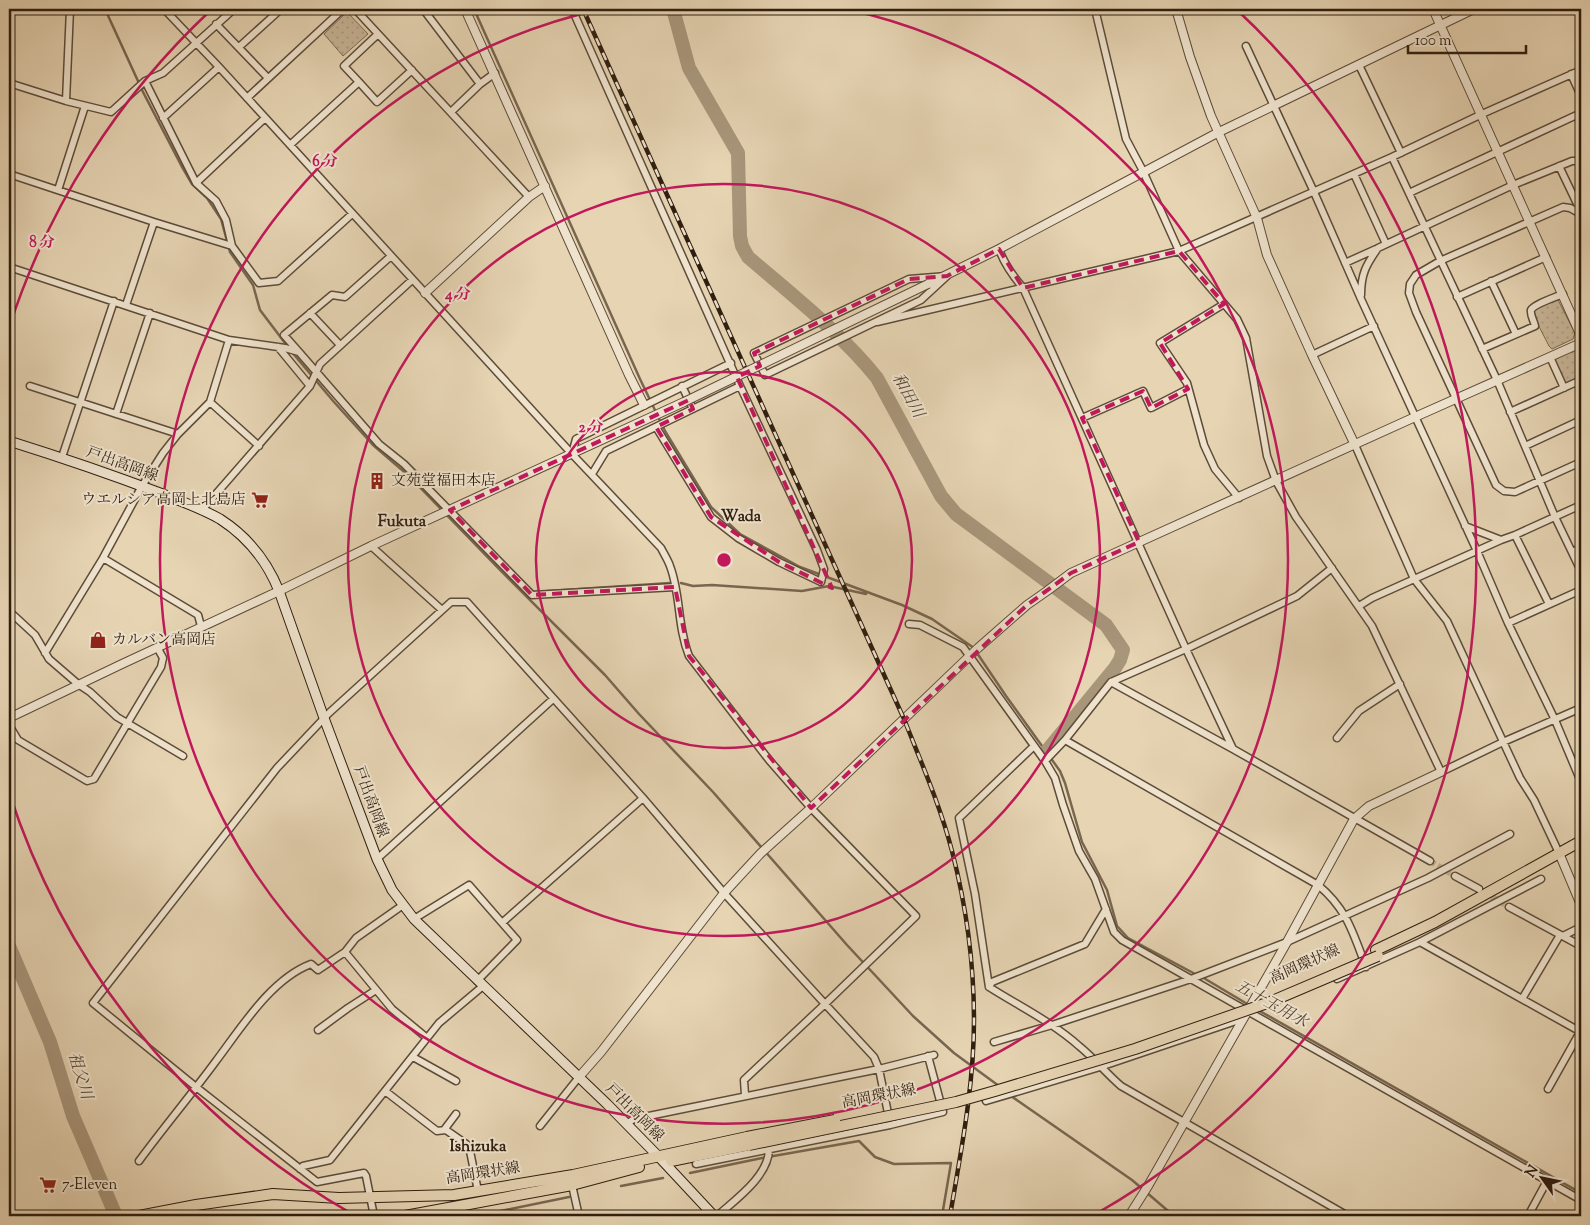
<svg xmlns="http://www.w3.org/2000/svg" width="1590" height="1225" font-family="'Sorts Mill Goudy','Noto Serif JP',serif">
  <defs>
    <pattern id="park-dots" width="8" height="8" patternUnits="userSpaceOnUse" patternTransform="scale(1.25)"><rect width="8" height="8" fill="#c7b597"/><path d="M2 2h.1M6 6h.1" fill="none" stroke="#ab9b81" stroke-width="1.8" stroke-linecap="round"/></pattern>
  </defs>
  <rect width="100%" height="100%" fill="#e6d4b3"/>
  <filter id="stains"><feTurbulence type="fractalNoise" baseFrequency=".004" numOctaves="4"/><feColorMatrix values="0 0 0 0 .2 0 0 0 0 .09 0 0 0 0 .02 0 0 0 .5 -.17"/></filter>
  <radialGradient id="worn" r=".72"><stop offset=".6" stop-color="#630" stop-opacity="0"/><stop offset="1" stop-color="#630" stop-opacity=".3"/></radialGradient>
  <path fill="url(#park-dots)" stroke="#7b6a53" d="M 347,12 L 368,34 L 343,56 L 324,34 Z
    M 1558,300 L 1575,333 L 1573,339 L 1552,349 L 1549,346 L 1532,313 L 1535,308 Z
    M 1576,348 L 1581,349 L 1581,377 L 1567,383 L 1563,381 L 1554,360 Z"/>
  <g fill="none" stroke-linecap="round" stroke-linejoin="round">
    <path stroke="#786650" stroke-width="2.5" d="M 105,9 L 143,92 L 181,165 L 192,184 L 207,198 L 221,219 L 230,252 L 253,285 L 260,310 L 288,347
      M 474,9 L 640,379 L 665,431 L 711,507 L 740,534 L 800,567 L 902,605 L 932,619 L 974,648
      M 291,351 L 334,402 L 373,445 L 409,476 L 499,569 L 605,675 L 639,714 L 713,792 L 847,945 L 913,1016 L 954,1053 L 999,1086
      M 681,583 L 693,586 L 712,585 L 802,591 L 829,586 L 866,594
      M 534,592 L 670,583
      M 977,653 L 1006,696 L 1060,771 L 1065,783 L 1082,842 L 1107,890 L 1117,926 L 1128,938 L 1197,975
      M 1202,977 L 1249,1005
      M 1258,1010 L 1581,1193
      M 1011,1096 L 1132,1180 L 1174,1216
      M 690,1173 L 762,1158 L 859,1141 L 875,1157 L 894,1164 L 951,1163 L 942,1216
      M 621,1186 L 663,1178
      M 476,1216 L 569,1197"/>
    <path stroke="#a8967b" stroke-width="14" d="M 673,9 L 689,68 L 738,153 L 740,236 L 742,246 L 748,257 C 791,294 842,334 877,378 L 941,496 L 956,514 L 1106,625 L 1123,650 L 1120,660 L 1115,668 L 1046,752
      M 9,946 L 50,1042 L 73,1116 L 116,1216"/>
    <path stroke="#c1b092" stroke-width="6" stroke-dasharray="6 3" stroke-linecap="butt" d="M 1430,861 L 1455,876
      M 1484,892 L 1509,907"/>
    <g stroke="#5d4c38" stroke-width="9">
      <path id="minor" d="M 164,9 L 219,67 L 572,454 L 661,548 C 664,554 668,560 670,566 C 681,595 677,626 689,656 L 769,760 L 811,808 L 916,916 L 825,1004 L 724,893 L 643,798 L 467,602 L 451,602 L 329,713 L 277,768 L 93,1003 L 196,1087 L 317,1182 L 364,1173 L 366,1176 L 374,1216
        M 355,9 L 529,197
        M 423,9 L 480,84
        M 572,9 L 740,386 L 817,550 L 824,569 L 821,582 L 779,562 L 738,538 L 711,517 L 656,427
        M 1095,9 L 1126,139 L 1143,171 L 1179,251 L 1237,319 L 1246,338 L 1267,456 L 1276,481 L 1296,517 L 1372,626 L 1441,772 L 1503,742 L 1581,708
        M 216,24 L 268,78
        M 1246,46 L 1314,192 L 1361,299 L 1477,551 L 1508,623 L 1555,720 L 1579,777
        M 239,47 L 281,9
        M 1359,65 L 1401,153
        M 1571,74 L 1581,96
        M 145,81 L 196,183 L 216,201 L 226,220 L 232,246
        M 359,82 L 377,102 L 412,70
        M 9,83 L 66,101 L 111,112 L 145,81 L 163,73 L 234,9
        M 247,98 L 343,9
        M 66,101 L 70,9
        M 451,112 L 480,84 L 495,73
        M 163,118 L 219,67
        M 290,145 L 359,82 L 344,66 L 378,34
        M 1392,157 L 1497,380 L 1555,517 L 1581,571
        M 1559,166 L 1581,212
        M 9,174 L 154,222 L 232,246 L 259,283 L 278,281 L 352,214
        M 1354,174 L 1386,244
        M 196,183 L 265,118
        M 58,190 L 85,106
        M 1409,193 L 1581,113
        M 1581,214 L 1570,208 L 1563,207 L 1440,261 L 1416,275 L 1410,284 L 1409,293 L 1416,312 L 1496,485 L 1504,491 L 1515,492 L 1581,462
        M 999,249 C 1004,264 1013,276 1023,288 L 1186,649 L 1233,749
        M 1345,263 L 1376,249
        M 9,267 L 229,340 L 285,348 L 299,352 L 379,444 L 404,464 L 532,595 L 675,587
        M 947,276 L 921,300 L 765,375 L 754,353 L 909,279 Z
        M 1491,281 L 1516,334
        M 1361,295 C 1361,274 1366,265 1378,248 L 1513,185 L 1572,161 L 1581,161
        M 1457,297 L 1546,257
        M 1224,304 L 1160,343 L 1187,383 L 1204,445 L 1215,469 L 1239,498
        M 126,305 L 154,222
        M 310,313 L 340,345
        M 877,322 L 1179,251 L 1392,157 L 1482,114 L 1581,70
        M 229,340 L 210,402 L 259,446
        M 278,347 L 310,386
        M 1482,349 L 1535,326 C 1534,321 1530,315 1531,310 C 1534,304 1556,297 1563,294
        M 299,352 L 284,335 L 332,295 L 345,297 L 391,256
        M 1312,355 L 1374,326
        M 1550,357 L 1564,388
        M 30,386 L 178,434
        M 682,386 L 693,409
        M 1510,412 L 1581,380
        M 116,414 L 150,313
        M 1082,418 L 1143,391 L 1151,408 L 1188,389
        M 1355,445 L 1414,579 L 1447,621 L 1520,778 L 1534,800 L 1559,853
        M 1525,446 L 1581,420
        M 572,454 L 576,439 L 731,363
        M 62,457 L 114,301
        M 592,474 L 606,451 L 740,386
        M 202,510 L 310,386 L 320,364 L 412,280
        M 1465,526 L 1501,540 L 1515,535 L 1581,505
        M 1515,535 L 1549,604
        M 371,546 L 442,610
        M 1572,552 L 1581,548
        M 103,558 L 198,615 L 201,626
        M 1359,606 L 1372,598 L 1501,540
        M 9,611 L 35,635 L 49,659 L 78,684 L 90,692 L 117,717 L 183,756
        M 1508,623 L 1581,590
        M 909,624 L 920,625 L 963,647 L 1045,761 L 1055,778 L 1063,805 L 1079,851 L 1095,879 L 1114,932 L 1122,940 L 1581,1200
        M 45,653 L 103,558 L 142,486 L 163,453 L 178,434 L 210,402
        M 1111,682 L 1233,749 L 1430,861
        M 9,725 L 18,740 L 87,781 L 94,779 L 161,667 L 163,658 L 157,647
        M 1337,738 L 1359,711 L 1400,684
        M 1065,740 L 1318,885 C 1347,909 1353,933 1366,967
        M 1045,761 L 1065,740 L 1111,682 L 1186,649 L 1297,596 L 1332,568
        M 377,859 L 553,699
        M 1455,876 L 1479,889
        M 1509,907 L 1581,946
        M 1106,909 L 1085,944 L 992,982 L 989,987 C 1019,1006 1052,1022 1079,1046 C 1094,1058 1106,1073 1121,1086 L 1348,1216
        M 414,919 L 469,885 L 517,940 L 477,981
        M 503,922 L 643,798
        M 1563,936 L 1581,927
        M 1420,942 L 1581,1032
        M 345,952 L 392,1009 L 427,1038
        M 1337,979 L 1420,942 L 1541,879
        M 989,987 L 975,894 L 959,818 L 1034,746
        M 1522,999 L 1560,935
        M 318,1030 L 348,1008 L 376,990
        M 994,1042 L 1052,1025 L 1191,979 L 1287,942 L 1428,878 L 1510,834
        M 413,1057 L 456,1081
        M 1548,1089 L 1580,1032
        M 385,1091 L 437,1131 L 446,1130 L 469,1146 L 478,1191
        M 745,1095 L 744,1080 L 825,1004 L 874,1057 L 879,1069 L 889,1118
        M 986,1101 L 1100,1067 L 1236,1021
        M 626,1124 L 634,1119 L 879,1069 L 934,1055
        M 540,1126 L 579,1077
        M 444,1130 L 456,1114
        M 139,1161 C 164,1127 191,1095 216,1061 C 241,1028 271,979 311,964 L 318,970 L 345,952 L 356,938 L 403,905
        M 696,1164 L 890,1125 L 943,1112 L 928,1056
        M 300,1169 L 303,1166 L 330,1160 L 439,1023 L 483,986
        M 572,1185 L 578,1212 L 575,1216
        M 469,1216 L 470,1215
        M 717,1216 C 735,1200 769,1176 769,1149
        M 1528,1216 L 1547,1181"/>
    </g>
    <g stroke="#5d4c38" stroke-width="10">
      <path id="tertiary" d="M 465,9 L 629,375 L 644,405
        M 1176,9 L 1190,57 L 1211,116 L 1257,218 L 1267,255 L 1312,355 L 1355,445
        M 1433,9 L 1581,336
        M 928,284 L 999,249 L 1219,132 L 1474,9
        M 425,293 L 529,197 L 545,186
        M 9,718 L 122,664 L 279,591 L 371,546 L 684,402
        M 1559,853 L 1581,905
        M 579,1077 L 601,1052 L 724,893 L 761,853 L 811,808 L 978,648 L 1027,605 L 1047,591 L 1071,573 L 1126,548 L 1415,417 L 1581,343
        M 1129,1216 L 1148,1186 L 1287,942 L 1354,819 L 1369,806 L 1441,772"/>
    </g>
    <g stroke="#2f1e0f" stroke-width="11">
      <path id="secondary" d="M 9,441 C 60,457 110,474 160,493 C 180,501 201,508 220,519 C 248,537 267,561 279,591 L 324,718 L 377,859 L 392,890 L 414,919 L 607,1104 L 659,1157 L 714,1216"/>
    </g>
    <g stroke="#2f1e0f" stroke-width="12">
      <path id="primary" d="M 1376,950 L 1435,922 L 1581,841
        M 671,1161 L 749,1145
        M 139,1216 L 196,1205 L 273,1194 L 339,1198 L 454,1195 L 573,1175 L 747,1137
        M 405,1216 L 572,1185 L 639,1167"/>
    </g>
    <use href="#minor" stroke="#efe3ce" stroke-width="6"/>
    <use href="#tertiary" stroke="#efe3ce" stroke-width="8"/>
    <use href="#secondary" stroke="#efe3ce" stroke-width="9"/>
    <use href="#primary" stroke="#e6d4b3" stroke-width="10"/>
    <g stroke="#2f1e0f" stroke-width="4.5">
      <path id="rail" d="M 583,9 L 904,719 C 921,762 940,805 952,851 C 966,905 974,964 974,1020 C 974,1086 961,1151 950,1216"/>
    </g>
    <use href="#rail" stroke="#efe3ce" stroke-width="2.5" stroke-dasharray="8" stroke-linecap="butt"/>
    <g stroke="#5d4c38" stroke-width="10" stroke-linecap="butt">
      <path id="tertiary-bridge" d="M 684,402 L 928,284"/>
    </g>
    <g stroke="#2f1e0f" stroke-width="12" stroke-linecap="butt">
      <path id="primary-bridge" d="M 747,1137 L 835,1120
        M 749,1145 L 956,1102 L 995,1091 L 1135,1049 L 1270,1002 L 1378,956"/>
    </g>
    <use href="#tertiary-bridge" stroke="#efe3ce" stroke-width="8"/>
    <use href="#primary-bridge" stroke="#e6d4b3" stroke-width="10"/>
  </g>
  <path fill="none" stroke="#c2185b" stroke-width="4" stroke-dasharray="10 6" stroke-linejoin="round" d="M 999,249 L 1023,288 L 1179,251 L 1224,304 L 1160,343 L 1188,389 L 1151,408 L 1143,391 L 1082,418 L 1139,542 L 1071,573 L 1027,605 L 811,808 L 689,656 L 675,587 L 532,595 L 450,510 L 689,400 L 693,409 L 656,427 L 711,517 L 779,562 L 832,588 L 737,377 L 760,366 L 754,353 L 909,279 L 947,276 Z"/>
  <g fill="none" stroke="#c2185b" stroke-width="2.5">
    <circle cx="724" cy="560" r="188"/>
    <circle cx="724" cy="560" r="376"/>
    <path d="M846 9A564 564 0 1 1 602 9"/>
    <path d="M354 1215A752 752 0 0 1 9 792M9 328A752 752 0 0 1 211 10M1237 10A752 752 0 0 1 1094 1215"/>
  </g>
  <defs>
    <g id="building-bare" transform="scale(1.35)"><path d="M-4-6H4V6H1V3H-1V6H-4ZM-2.5-4.3h1.7v1.8h-1.7ZM.8-4.3h1.7v1.8H.8ZM-2.5-1h1.7V.8h-1.7ZM.8-1h1.7V.8H.8Z" fill="#8f2418" stroke="#efe3ce" stroke-width="2.5" paint-order="stroke"/></g>
    <g id="supermarket-bare" transform="scale(1.35)"><path d="M-6-5.5h2.5l.6 2H6L4.5 2H-2.5L-4.4-4H-6ZM-1.5 3.2a1.3 1.3 0 1 0 .1 0ZM3 3.2a1.3 1.3 0 1 0 .1 0Z" fill="#8f2418" stroke="#efe3ce" stroke-width="2.5" paint-order="stroke"/></g>
    <g id="shop-bare" transform="scale(1.35)"><path d="M-5-2.5h2.3a2.7 3.5 0 0 1 5.4 0H5L5.5 6h-11ZM-1.5-2.5h3a1.5 2.3 0 0 0-3 0Z" fill="#8f2418" stroke="#efe3ce" stroke-width="2.5" paint-order="stroke"/></g>
  </defs>
  <g fill-rule="evenodd">
    <use href="#building-bare" x="377" y="481"/>
    <use href="#supermarket-bare" x="260" y="500"/>
    <use href="#shop-bare" x="98" y="640"/>
    <use href="#supermarket-bare" x="48" y="1185"/>
  </g>
  <g text-anchor="middle" dominant-baseline="central" stroke-width="4" stroke-linejoin="round" paint-order="stroke">
    <g font-size="15" fill="#2f1e0f" stroke="#efe3ce">
      <text transform="translate(122 465) rotate(20)">戸出高岡線</text>
      <text transform="translate(370 802) rotate(70)">戸出高岡線</text>
      <text transform="translate(1305 965) rotate(-24)">高岡環状線</text>
      <text transform="translate(879 1097) rotate(-11)">高岡環状線</text>
      <text transform="translate(634 1113) rotate(45)">戸出高岡線</text>
      <text transform="translate(483 1174) rotate(-9)">高岡環状線</text>
    </g>
    <g font-size="15" fill="#2f1e0f" stroke="#efe3ce" text-anchor="start">
      <text x="391" y="481">文苑堂福田本店</text>
      <text x="246" y="500" text-anchor="end">ウエルシア高岡上北島店</text>
      <text x="112" y="640">カルバン高岡店</text>
      <text x="62" y="1185">7-Eleven</text>
    </g>
    <g font-size="16" font-style="italic" fill="#594835" stroke="#efe3ce">
      <text transform="translate(907 396) rotate(61)">和田川</text>
      <text transform="translate(1271 1005) rotate(29)">五十玉用水</text>
      <text transform="translate(79 1076) rotate(73)">祖父川</text>
    </g>
    <g font-size="16" font-weight="bold" fill="#2f1e0f" stroke="#efe3ce">
      <text x="741" y="517">Wada</text>
      <text x="402" y="522">Fukuta</text>
      <text x="478" y="1147">Ishizuka</text>
    </g>
  </g>
  <circle cx="724" cy="560" r="8" fill="#c2185b" stroke="#efe3ce" stroke-width="2.5"/>
  <g font-size="15" text-anchor="middle" font-weight="bold" fill="#c2185b" stroke="#efe3ce" stroke-width="4" stroke-linejoin="round" paint-order="stroke">
    <text x="325" y="166">6 分</text>
    <text x="42" y="247">8 分</text>
    <text x="458" y="299">4 分</text>
    <text x="591" y="432">2 分</text>
  </g>
  <rect width="1590" height="1225" fill="none" stroke="#e6d4b3" stroke-width="30"/>
  <rect x="10" y="10" width="1570" height="1205" fill="none" stroke="#2f1e0f" stroke-width="2.5"/>
  <rect x="15" y="15" width="1560" height="1195" fill="none" stroke="#2f1e0f"/>
  <g transform="translate(1542 1178) rotate(303)" stroke="#efe3ce" stroke-width="4" paint-order="stroke">
  <path d="M0-4L9 19L0 12L-9 19Z" fill="#2f1e0f"/>
  <text y="-8" font-size="14" font-weight="bold" text-anchor="middle" fill="#2f1e0f">N</text>
  </g>
  <path d="M1408 45v8h118v-8" fill="none" stroke="#2f1e0f" stroke-width="2.5"/>
  <text x="1415" y="45" font-size="15" fill="#2f1e0f" stroke="#efe3ce" stroke-width="4" paint-order="stroke">100 m</text>
  <rect width="100%" height="100%" filter="url(#stains)"/>
  <rect width="100%" height="100%" fill="url(#worn)"/>
</svg>
